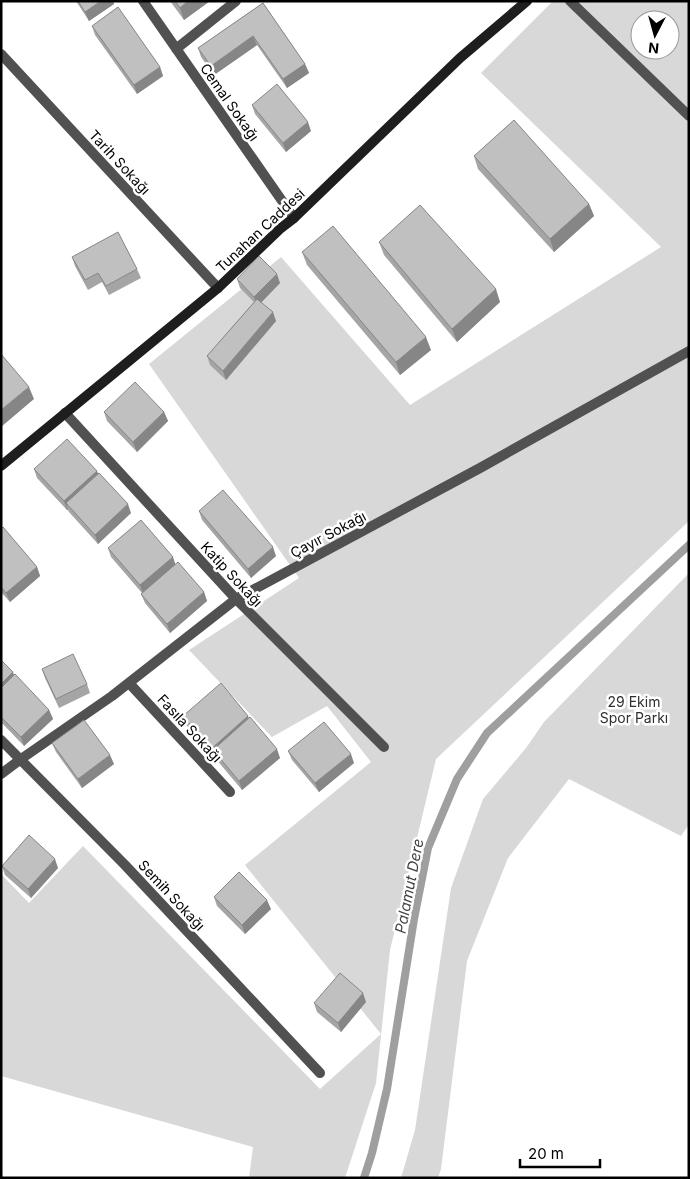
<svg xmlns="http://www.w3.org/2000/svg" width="690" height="1179" font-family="Inter,sans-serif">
  <rect width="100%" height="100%" fill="#fff"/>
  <path fill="#d8d8d8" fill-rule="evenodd" d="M 553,1 L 689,1 L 689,521 L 436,759 L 390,950 L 376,1083 L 345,1178 L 249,1178 L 253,1147 L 1,1076 L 1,874 L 29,903 L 83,846 L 320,1089 L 381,1034 L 245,865 L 371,762 L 327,706 L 272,737 L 189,650 L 299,578 L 149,364 L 281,257 L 410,405 L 661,247 L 481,73 ZM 640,20 L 670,20 L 670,50 L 640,50 Z
    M 689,573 L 689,824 L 681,836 L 569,779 L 508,858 L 467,961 L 441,1169 L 438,1178 L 401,1178 L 415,1130 L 451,888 L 483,799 L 526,748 L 544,722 Z"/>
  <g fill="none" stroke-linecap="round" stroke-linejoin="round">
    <path stroke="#9f9f9f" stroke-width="8" d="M 364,1178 L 372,1153 L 387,1089 L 414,919 L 428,848 L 457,779 L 487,733 L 689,545"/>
    <path stroke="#515151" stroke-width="10" d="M 143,1 L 294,218
      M 570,1 L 689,116
      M 176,49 L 236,1
      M 1,54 L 218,288
      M 65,413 L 236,599 L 384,747
      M 129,683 L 230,792
      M 1,740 L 125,865 L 320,1073
      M 1,774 L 21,759 L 112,696 L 236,599 L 480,468 L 689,351"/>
    <path stroke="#1e1e1e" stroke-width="10" d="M 1,466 L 218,288 L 281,228 L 294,218 L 460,58 L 527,1"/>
  </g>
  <path fill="#a5a5a5" d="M 76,1 L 113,1 L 114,4 L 89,21 Z
    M 170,1 L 210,1 L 184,20 Z
    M 263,3 L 305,64 L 309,73 L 287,88 L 257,45 L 214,75 L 201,57 L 198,48 Z
    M 92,26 L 160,67 L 163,76 L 137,94 L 95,35 Z
    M 252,105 L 311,131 L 286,152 L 255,114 Z
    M 474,156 L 589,204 L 594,216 L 554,252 L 478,169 Z
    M 379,242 L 500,302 L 457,342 L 384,255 Z
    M 302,252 L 431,350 L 400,375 L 307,265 Z
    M 72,257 L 137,269 L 141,278 L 109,295 L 102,282 L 88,290 L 75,266 Z
    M 237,279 L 280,283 L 261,302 L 276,321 L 226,380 L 210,365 L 207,356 L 254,302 L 240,288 Z
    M 104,412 L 164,412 L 168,421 L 137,452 L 107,421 Z
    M 34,469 L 98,474 L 131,513 L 98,544 L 69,512 L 68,510 L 67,510 L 37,478 Z
    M 199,511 L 276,556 L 251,578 L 202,520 Z
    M 1,529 L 37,567 L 40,576 L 10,602 L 1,592 Z
    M 108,548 L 176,564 L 204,592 L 207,601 L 170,633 L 145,603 L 141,594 L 142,593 L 111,557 Z
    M 1,660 L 14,675 L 49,710 L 53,719 L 24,746 L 1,722 Z
    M 42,669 L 87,684 L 90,693 L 59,708 L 45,678 Z
    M 183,716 L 249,718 L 280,758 L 242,790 L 216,759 L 215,757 L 215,758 L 186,725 Z
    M 52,743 L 114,764 L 82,788 L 56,752 Z
    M 288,751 L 354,763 L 319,792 L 292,760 Z
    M 2,866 L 58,868 L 31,898 L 5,875 Z
    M 214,897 L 271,909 L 245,934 L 217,906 Z
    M 366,1002 L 341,1032 L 317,1012 L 314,1003 Z"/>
  <path fill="#868686" d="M 101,1 L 113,1 L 114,4 L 89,21 L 85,12 Z
    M 188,1 L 210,1 L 184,20 L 180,8 Z
    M 253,36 L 257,45 L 214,75 L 211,66 Z
    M 305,64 L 309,73 L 287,88 L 283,79 Z
    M 160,67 L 163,76 L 137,94 L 134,85 Z
    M 308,122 L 311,131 L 286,152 L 283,143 Z
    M 589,204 L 594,216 L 554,252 L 550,239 Z
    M 277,274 L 280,283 L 258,306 L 254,297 Z
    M 496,289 L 500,302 L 457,342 L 452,329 Z
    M 273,312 L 276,321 L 226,380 L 223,371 Z
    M 426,337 L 431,350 L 400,375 L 396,362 Z
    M 29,387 L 34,399 L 1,427 L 1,410 Z
    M 164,412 L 168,421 L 137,452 L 133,442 Z
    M 97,471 L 101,480 L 66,503 L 68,510 L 67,510 L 64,501 Z
    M 128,504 L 131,513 L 98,544 L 95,535 Z
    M 273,547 L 276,556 L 251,578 L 248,569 Z
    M 173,557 L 176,566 L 143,594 L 140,585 Z
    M 37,567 L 40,576 L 10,602 L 6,593 Z
    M 204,592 L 207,601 L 170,633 L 167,624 Z
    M 13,672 L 16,681 L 1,696 L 1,684 Z
    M 49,710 L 53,719 L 24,746 L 21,737 Z
    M 248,716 L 252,725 L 213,750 L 215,757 L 215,758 L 211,749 Z
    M 277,749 L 280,758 L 242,790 L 239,781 Z
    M 351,754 L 354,763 L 319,792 L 315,783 Z
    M 110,755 L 114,764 L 82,788 L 78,779 Z
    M 55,859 L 58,868 L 31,898 L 28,889 Z
    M 267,900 L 271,909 L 245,934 L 242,925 Z
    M 363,993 L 366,1002 L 341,1032 L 338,1023 Z"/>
  <path fill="#c0c0c0" stroke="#868686" d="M 78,1 L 101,1 L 85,12 Z
    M 175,1 L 188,1 L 180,8 Z
    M 263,3 L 305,64 L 283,79 L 253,36 L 211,66 L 198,48 Z
    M 118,7 L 160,67 L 134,85 L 92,26 Z
    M 277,84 L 308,122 L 283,143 L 252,105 Z
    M 514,120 L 589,204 L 550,239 L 474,156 Z
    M 420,205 L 496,289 L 452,329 L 379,242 Z
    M 333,226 L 426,337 L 396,362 L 302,252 Z
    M 118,232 L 137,269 L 106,286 L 98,273 L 85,280 L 72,257 Z
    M 259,256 L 277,274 L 254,297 L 237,279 Z
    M 257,299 L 273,312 L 223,371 L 207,356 Z
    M 1,354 L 29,387 L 1,410 Z
    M 135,382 L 164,412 L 133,442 L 104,412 Z
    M 67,439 L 97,471 L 64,501 L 34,469 Z
    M 99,473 L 128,504 L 95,535 L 66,503 Z
    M 223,490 L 273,547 L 248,569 L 199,511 Z
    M 141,520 L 173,557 L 140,585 L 108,548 Z
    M 3,527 L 37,567 L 6,593 L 1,587 L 1,529 Z
    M 178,562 L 204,592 L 167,624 L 141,594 Z
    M 73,654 L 87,684 L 56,699 L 42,669 Z
    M 1,660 L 13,672 L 1,684 Z
    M 15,674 L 49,710 L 21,737 L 1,717 L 1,688 Z
    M 221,683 L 248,716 L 211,749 L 183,716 Z
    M 250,717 L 277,749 L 239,781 L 213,750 Z
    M 84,720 L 110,755 L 78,779 L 52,743 Z
    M 324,722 L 351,754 L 315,783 L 288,751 Z
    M 29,835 L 55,859 L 28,889 L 2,866 Z
    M 239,872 L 267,900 L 242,925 L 214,897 Z
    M 340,973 L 363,993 L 338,1023 L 314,1003 Z"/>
  <g text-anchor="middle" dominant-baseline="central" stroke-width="5" stroke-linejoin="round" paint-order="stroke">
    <g font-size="14" fill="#000" stroke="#fff">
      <text transform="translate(230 102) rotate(55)">Cemal Sokağı</text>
      <text transform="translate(120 162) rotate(47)">Tarih Sokağı</text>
      <text transform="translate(260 230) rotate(-43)">Tunahan Caddesi</text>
      <text transform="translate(328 534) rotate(-28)">Çayır Sokağı</text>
      <text transform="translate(232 574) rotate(47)">Katip Sokağı</text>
      <text transform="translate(190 728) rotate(47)">Fasıla Sokağı</text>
      <text transform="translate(172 895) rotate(47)">Semih Sokağı</text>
    </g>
    <g font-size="14" fill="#2f2f2f" stroke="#fff">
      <text x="634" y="701">29 Ekim<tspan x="634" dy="16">Spor Parkı</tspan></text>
    </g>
    <g font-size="15" font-style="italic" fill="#404040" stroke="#fff">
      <text transform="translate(409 886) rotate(-79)">Palamut Dere</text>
    </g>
  </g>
  <rect width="690" height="1179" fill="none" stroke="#000000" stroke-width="5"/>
  <g transform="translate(655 35) rotate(186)"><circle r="24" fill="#ffffff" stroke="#999999"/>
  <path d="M0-4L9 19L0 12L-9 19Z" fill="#000000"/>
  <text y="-8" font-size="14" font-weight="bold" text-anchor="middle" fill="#000000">N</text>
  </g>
  <path d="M520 1159v8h80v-8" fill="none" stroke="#000000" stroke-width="2.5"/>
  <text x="528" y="1159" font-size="15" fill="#000000" stroke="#ffffff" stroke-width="4" paint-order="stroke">20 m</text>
</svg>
